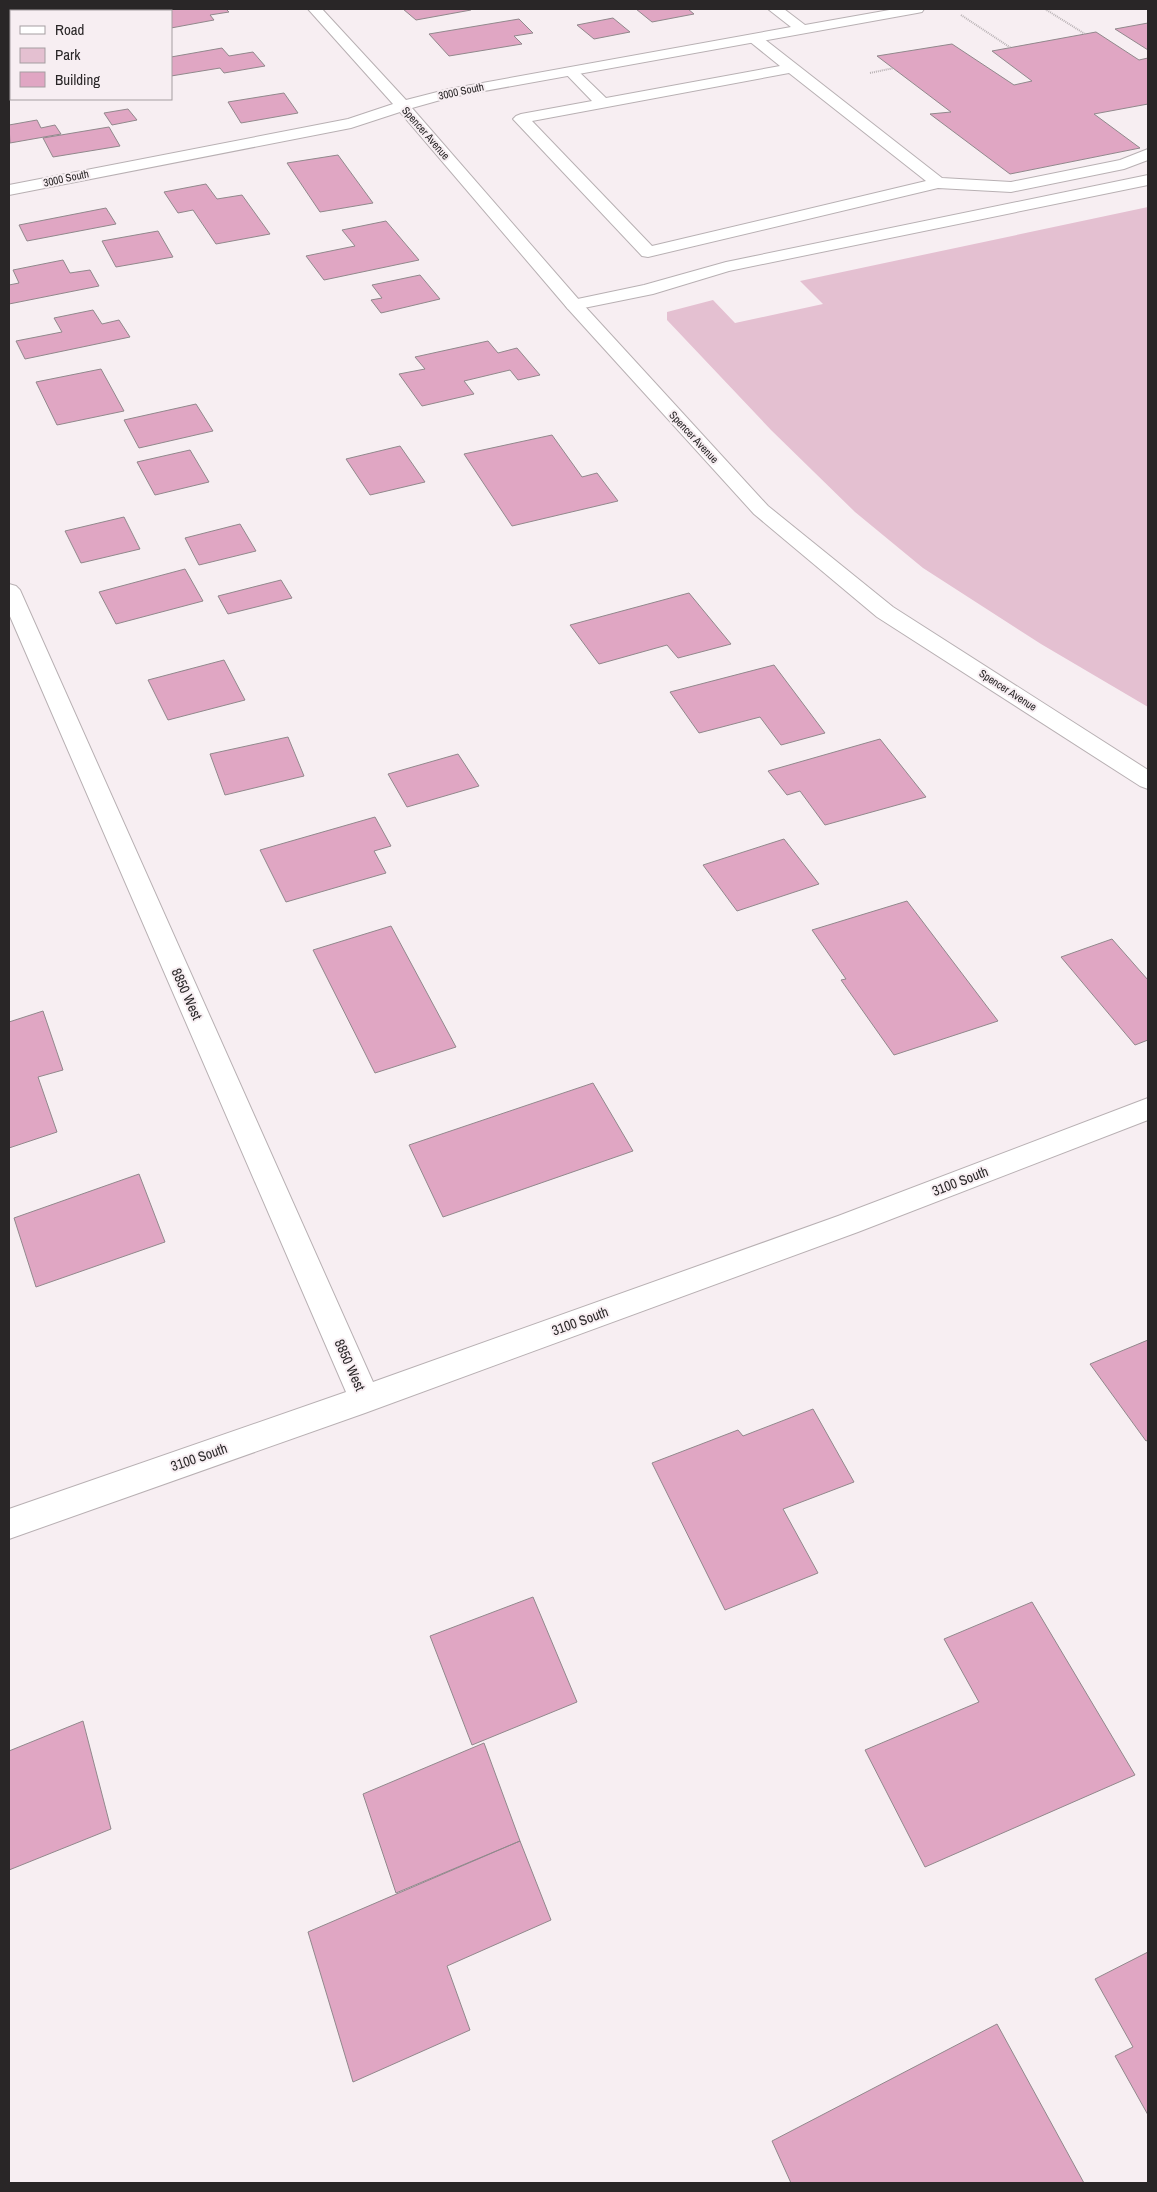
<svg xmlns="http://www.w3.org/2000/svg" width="1157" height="2192" font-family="'Archivo Narrow',sans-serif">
  <rect width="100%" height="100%" fill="#f7eef2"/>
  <path fill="#e4c0d1" d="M 1148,207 L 1148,707 L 1041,644 L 923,568 L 855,512 L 771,430 L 667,320 L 667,312 L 713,300 L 735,323 L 823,304 L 800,281 Z"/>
  <path fill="#e0a6c3" stroke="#91888c" d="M 174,9 L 226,9 L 229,12 L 210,15 L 214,20 L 171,28 L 171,11 L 159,11 Z
    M 403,9 L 470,9 L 471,10 L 416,20 Z
    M 636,9 L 688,9 L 694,14 L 652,22 Z
    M 613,18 L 630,32 L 594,39 L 577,25 Z
    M 519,19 L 533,33 L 514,36 L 522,44 L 449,56 L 429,34 Z
    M 1148,23 L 1148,50 L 1115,29 Z
    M 1096,32 L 1139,60 L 1148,58 L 1148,104 L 1094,114 L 1140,148 L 1010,174 L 930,114 L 951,112 L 877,56 L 952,44 L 1014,85 L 1032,81 L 992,51 Z
    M 222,48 L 229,56 L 253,52 L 265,66 L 224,73 L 220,68 L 171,76 L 171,57 Z
    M 284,93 L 298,113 L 241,123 L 228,102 Z
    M 128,109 L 137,120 L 112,125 L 104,113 Z
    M 37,120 L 41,128 L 55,125 L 61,134 L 10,143 L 9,125 Z
    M 109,127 L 120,146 L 53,157 L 43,138 Z
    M 338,155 L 373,203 L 320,212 L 287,163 Z
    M 206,184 L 217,199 L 242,195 L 270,234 L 216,244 L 193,210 L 178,213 L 164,192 Z
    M 106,208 L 116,224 L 27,241 L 19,225 Z
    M 386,221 L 419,260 L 324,280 L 306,256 L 355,246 L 342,230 Z
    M 158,231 L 173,257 L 116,267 L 102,241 Z
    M 63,260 L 70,273 L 90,270 L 99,286 L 9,304 L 9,285 L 19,283 L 13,270 Z
    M 420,275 L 440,299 L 381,313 L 371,300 L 382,298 L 372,285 Z
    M 93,310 L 102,324 L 119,320 L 130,337 L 25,359 L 16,341 L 62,332 L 54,318 Z
    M 488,341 L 498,353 L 517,348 L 540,375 L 518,380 L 510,370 L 464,381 L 474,394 L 422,406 L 399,374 L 425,369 L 415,357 Z
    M 101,369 L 124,411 L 57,425 L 36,382 Z
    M 196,404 L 213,431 L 139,448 L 124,420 Z
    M 552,435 L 582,477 L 597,473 L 618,501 L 512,526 L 464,454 Z
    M 400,446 L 425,482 L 370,495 L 346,459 Z
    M 190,450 L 209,482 L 155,495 L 137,462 Z
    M 124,517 L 140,549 L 81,563 L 65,531 Z
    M 240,524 L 256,551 L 199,565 L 185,538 Z
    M 185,569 L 203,601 L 116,624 L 99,592 Z
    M 281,580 L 292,598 L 228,614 L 218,596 Z
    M 689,593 L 731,644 L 678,658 L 667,645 L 599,664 L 570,625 Z
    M 224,660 L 245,700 L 168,720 L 148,680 Z
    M 774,665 L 825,733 L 781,745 L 760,717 L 699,733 L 670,692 Z
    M 288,737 L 304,776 L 225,795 L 210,754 Z
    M 880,739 L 926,797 L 825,825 L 800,791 L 787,795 L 768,771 Z
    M 458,754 L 479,786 L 407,807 L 388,774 Z
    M 375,817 L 391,846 L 374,851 L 386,873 L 286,902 L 260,850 Z
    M 784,839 L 819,884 L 737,911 L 703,865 Z
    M 907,901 L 998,1021 L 894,1055 L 841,980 L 846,979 L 812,930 Z
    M 391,926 L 456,1047 L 375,1073 L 313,950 Z
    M 1112,939 L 1148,980 L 1148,1040 L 1135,1045 L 1061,957 Z
    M 43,1011 L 63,1070 L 38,1077 L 57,1132 L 9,1148 L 9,1022 Z
    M 593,1083 L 633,1151 L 443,1217 L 409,1145 Z
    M 139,1174 L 165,1242 L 36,1287 L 14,1218 Z
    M 1148,1340 L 1148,1440 L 1146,1441 L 1090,1364 Z
    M 813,1409 L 854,1482 L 783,1509 L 818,1573 L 725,1610 L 652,1463 L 738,1430 L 743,1436 Z
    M 533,1597 L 577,1702 L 472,1745 L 430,1636 Z
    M 1032,1602 L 1135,1775 L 925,1867 L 865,1750 L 979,1702 L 944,1639 Z
    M 83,1721 L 111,1829 L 9,1870 L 9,1751 Z
    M 484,1743 L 520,1841 L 396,1893 L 363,1794 Z
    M 520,1841 L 551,1920 L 447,1966 L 470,2030 L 353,2082 L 308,1932 Z
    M 1148,1952 L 1148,2115 L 1115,2056 L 1133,2047 L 1095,1979 Z
    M 997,2024 L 1084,2183 L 791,2183 L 772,2141 Z"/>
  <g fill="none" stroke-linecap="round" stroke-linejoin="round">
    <g stroke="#b8b0b3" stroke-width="2">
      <path id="lane" d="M 754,34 L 759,35 L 942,178 L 1011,182 L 1120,160 L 1148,149 L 1148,160 L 1124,169 L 1011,192 L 938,188 L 648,257 L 642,256 L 513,119 L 516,116 L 521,114 L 592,101 L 563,71 L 565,68 L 575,68 L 606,98 L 780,66 L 749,41 L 747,38 ZM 789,73 L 926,181 L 652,246 L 532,121 Z
        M 1148,175 L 1148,185 L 729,271 L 653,294 L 574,310 L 568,309 L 565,305 L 568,301 L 644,285 L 726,262 Z"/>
    </g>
    <g stroke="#b8b0b3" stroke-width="2">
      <path id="street" d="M 308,9 L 322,9 L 406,100 L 449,89 L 791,27 L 768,9 L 784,9 L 805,25 L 895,9 L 924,9 L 922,12 L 917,13 L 451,97 L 412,108 L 580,301 L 768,506 L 893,607 L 1148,770 L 1148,789 L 1140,786 L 877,617 L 754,514 L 568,309 L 400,112 L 351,128 L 9,195 L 9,185 L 348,119 L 393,104 Z
        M 9,584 L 16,586 L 20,590 L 373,1382 L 838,1216 L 1148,1098 L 1148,1120 L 858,1232 L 365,1413 L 9,1539 L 9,1509 L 346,1392 L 9,614 Z"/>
    </g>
    <path stroke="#b9b2b5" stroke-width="2" stroke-dasharray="1 1" stroke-linecap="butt" d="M 1045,9 L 1085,34
      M 961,15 L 1011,48
      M 870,73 L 894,68"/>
    <use href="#lane" fill="#fff" fill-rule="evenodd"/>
    <use href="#street" fill="#fff" fill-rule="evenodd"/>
  </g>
  <g text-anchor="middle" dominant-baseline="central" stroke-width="4" stroke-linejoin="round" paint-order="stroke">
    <g font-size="11" fill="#292627" stroke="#f7eef2">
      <text transform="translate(461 91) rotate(-12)">3000 South</text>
      <text transform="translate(426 133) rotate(49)">Spencer Avenue</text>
      <text transform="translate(66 178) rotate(-12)">3000 South</text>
      <text transform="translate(694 437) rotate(47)">Spencer Avenue</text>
      <text transform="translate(1008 690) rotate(33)">Spencer Avenue</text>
    </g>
    <g font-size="14" fill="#292627" stroke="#f7eef2">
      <text transform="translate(187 994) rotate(66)">8850 West</text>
      <text transform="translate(960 1181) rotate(-21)">3100 South</text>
      <text transform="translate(580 1321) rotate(-20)">3100 South</text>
      <text transform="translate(350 1365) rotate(66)">8850 West</text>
      <text transform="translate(199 1457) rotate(-19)">3100 South</text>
    </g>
  </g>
  <rect width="1157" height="2192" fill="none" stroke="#292627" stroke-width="20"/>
  <rect x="10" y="10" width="162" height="90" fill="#f7eef2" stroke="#a59ea1"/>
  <rect x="20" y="26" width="25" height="8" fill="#ffffff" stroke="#a59ea1"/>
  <text x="55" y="35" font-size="15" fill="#292627">Road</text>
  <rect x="20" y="48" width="25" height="15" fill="#e4c0d1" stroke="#a59ea1"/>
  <text x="55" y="60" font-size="15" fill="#292627">Park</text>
  <rect x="20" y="72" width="25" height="15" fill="#e0a6c3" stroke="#a59ea1"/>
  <text x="55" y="85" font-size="15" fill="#292627">Building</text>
</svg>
